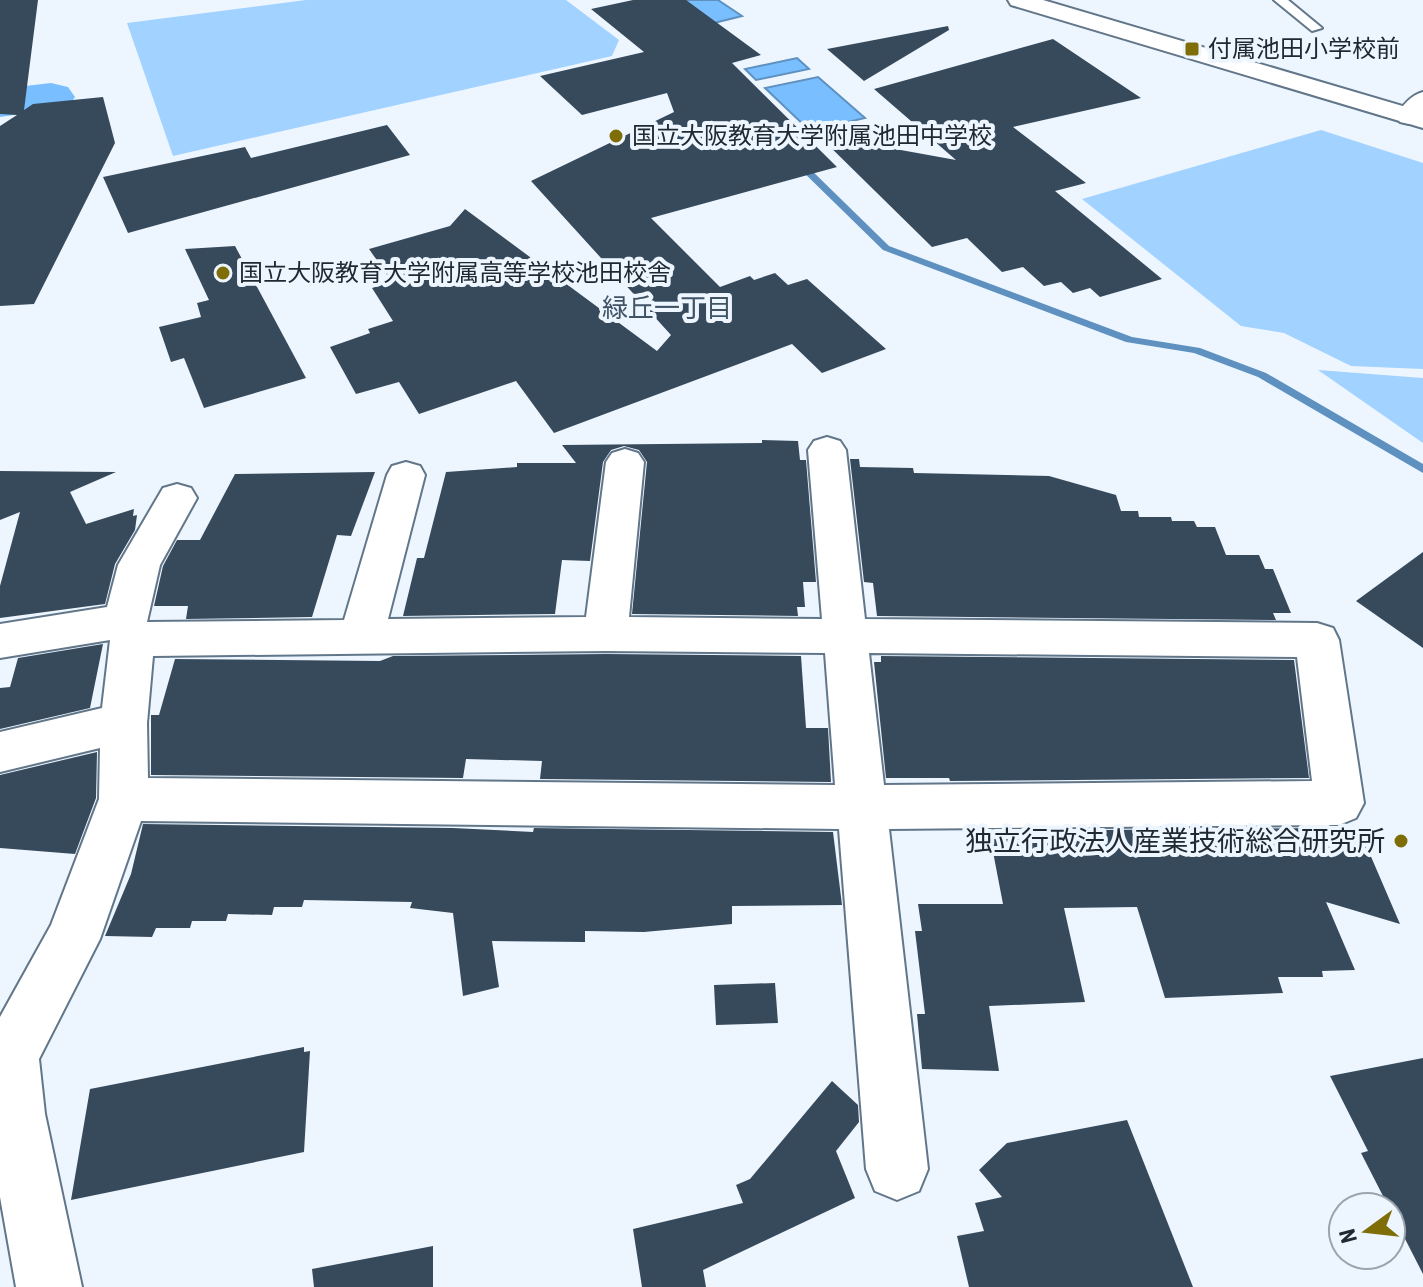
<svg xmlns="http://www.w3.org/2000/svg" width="1423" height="1287" font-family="'Roboto Condensed','Noto Sans JP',sans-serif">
  <rect width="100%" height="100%" fill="#edf6ff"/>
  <path fill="#a2d2ff" d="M 306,0 L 566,0 L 619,40 L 612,56 L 173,156 L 127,23 Z
    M 1321,130 L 1423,163 L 1423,369 L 1351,366 L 1284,333 L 1241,326 L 1082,199 Z
    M 1318,370 L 1423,378 L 1423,443 Z"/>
  <path fill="#79befe" stroke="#5e91c0" stroke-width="2" d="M 670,0 L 718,0 L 742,16 L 666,35 Z
    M 797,58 L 809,69 L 756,80 L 745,69 Z
    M 818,77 L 865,118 L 810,131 L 765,88 Z"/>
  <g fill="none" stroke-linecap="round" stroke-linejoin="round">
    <path fill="#5e91c0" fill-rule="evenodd" d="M 796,161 L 802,161 L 889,246 L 1132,337 L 1200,348 L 1266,373 L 1423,464 L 1423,473 L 1258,377 L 1194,353 L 1126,342 L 883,250 L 796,165 Z"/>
    <path fill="#79befe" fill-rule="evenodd" d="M 51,83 L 68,87 L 75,97 L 68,107 L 0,117 L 0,89 Z"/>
  </g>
  <path fill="#374a5c" d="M 0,0 L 38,0 L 24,110 L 33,104 L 103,97 L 115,143 L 34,304 L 0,306 L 0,126 L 17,115 L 0,114 Z
    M 633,0 L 686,0 L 761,55 L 732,63 L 837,167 L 651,218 L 720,287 L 750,276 L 754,280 L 775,273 L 788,285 L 807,279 L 886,349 L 822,373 L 792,344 L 554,433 L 516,381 L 419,414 L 399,382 L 356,394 L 330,347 L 370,333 L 368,329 L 393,321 L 372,288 L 392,282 L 369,249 L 450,226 L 465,209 L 657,351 L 671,335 L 531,181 L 674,112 L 667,93 L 582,115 L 540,76 L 644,52 L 591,9 Z
    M 948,26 L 949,30 L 864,81 L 827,49 Z
    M 1053,39 L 1141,98 L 1013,127 L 1086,183 L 1055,191 L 1162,279 L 1100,297 L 1090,288 L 1073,293 L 1061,282 L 1044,286 L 1023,267 L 1002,272 L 967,238 L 932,247 L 818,135 L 956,160 L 874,89 Z
    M 387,125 L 410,155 L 128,233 L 103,177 L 245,147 L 251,158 Z
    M 235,246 L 306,378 L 204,408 L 184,358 L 171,362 L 159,327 L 201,317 L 197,303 L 209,300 L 185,249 Z
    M 762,440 L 798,441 L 800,460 L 806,460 L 816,582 L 803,582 L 805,607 L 797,607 L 798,616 L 632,614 L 647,462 L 639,450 L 624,446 L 611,450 L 603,462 L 590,561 L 562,560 L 555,614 L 403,616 L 417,558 L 424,558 L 446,472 L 517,467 L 517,463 L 576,463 L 562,445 L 762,443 Z
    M 850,459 L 859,459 L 860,467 L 913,468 L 914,473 L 1049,476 L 1116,495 L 1121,511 L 1138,511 L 1139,517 L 1171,517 L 1172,521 L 1194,521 L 1197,527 L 1215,527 L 1226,555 L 1259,555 L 1265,569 L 1273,569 L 1291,613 L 1273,613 L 1276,620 L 877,616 L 873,583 L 864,582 Z
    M 0,471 L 116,472 L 70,492 L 86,524 L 134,509 L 133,516 L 137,515 L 135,530 L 115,564 L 105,604 L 0,618 L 0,586 L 20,512 L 0,520 Z
    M 375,472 L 351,536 L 337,535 L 312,617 L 186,619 L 188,606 L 154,606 L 163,566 L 177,540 L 200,540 L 235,474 Z
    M 1423,552 L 1423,648 L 1356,601 Z
    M 103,644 L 90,708 L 0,729 L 0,688 L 10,687 L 18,658 Z
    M 606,654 L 801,656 L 806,728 L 828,728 L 831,782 L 540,779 L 542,761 L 466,759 L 463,778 L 151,775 L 151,715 L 159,715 L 175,659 L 380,661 L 393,656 Z
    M 881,656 L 1294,660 L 1309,778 L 950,781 L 949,778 L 886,778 L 874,662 L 881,662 Z
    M 97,752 L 96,798 L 75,854 L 0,848 L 0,775 Z
    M 143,824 L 453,828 L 533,832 L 534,828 L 833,832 L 842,905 L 732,906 L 732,924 L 644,932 L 585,931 L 585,942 L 492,941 L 499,987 L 463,996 L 453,913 L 410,908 L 412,902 L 304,900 L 302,907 L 274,907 L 272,915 L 228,914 L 226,921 L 192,921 L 190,928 L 156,928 L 152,937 L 105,936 L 131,874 Z
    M 1317,828 L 1317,832 L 1366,845 L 1400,924 L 1326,902 L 1355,970 L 1322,971 L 1323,977 L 1278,977 L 1283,993 L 1165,998 L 1137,907 L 1064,908 L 1085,1002 L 989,1006 L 999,1071 L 922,1069 L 917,1014 L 925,1014 L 915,931 L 922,931 L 918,904 L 1003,904 L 989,831 Z
    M 775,983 L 778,1023 L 716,1025 L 714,985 Z
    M 304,1047 L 304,1052 L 310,1051 L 304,1152 L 71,1200 L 90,1089 Z
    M 1423,1058 L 1423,1274 L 1361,1153 L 1368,1151 L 1330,1076 Z
    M 832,1081 L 858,1105 L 859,1122 L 836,1151 L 855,1198 L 703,1270 L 706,1287 L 642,1287 L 633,1229 L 743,1203 L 736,1185 L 750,1179 Z
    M 1127,1120 L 1193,1287 L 969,1287 L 957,1236 L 984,1231 L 975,1203 L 1002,1197 L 979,1170 L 1007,1143 Z
    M 433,1246 L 433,1287 L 314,1287 L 312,1269 Z"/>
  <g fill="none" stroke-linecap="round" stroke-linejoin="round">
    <g stroke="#627689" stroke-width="4">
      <path id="service" d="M 1274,0 L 1288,0 L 1322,28 L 1312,31 Z"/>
    </g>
    <g stroke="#627689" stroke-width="4">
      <path id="minor" d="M 1423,92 L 1423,116 L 1409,124 L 1400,122 L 1396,116 C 1403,105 1411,95 1423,92 Z
        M 827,437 L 840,441 L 846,450 L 865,619 L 1317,623 L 1333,628 L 1339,640 L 1364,803 L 1356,818 L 1339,825 L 889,829 L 928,1169 L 919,1191 L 897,1200 L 875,1191 L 866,1169 L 839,829 L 141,821 L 100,939 L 39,1059 L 45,1114 L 82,1287 L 16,1287 L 0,1197 L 0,1017 L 51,925 L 99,799 L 100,748 L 0,772 L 0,732 L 102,708 L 110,640 L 0,658 L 0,624 L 107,607 L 118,565 L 163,488 L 177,484 L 191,488 L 197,498 L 160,565 L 147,622 L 344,620 L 387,475 L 392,466 L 406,462 L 420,466 L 425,475 L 388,619 L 586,617 L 606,462 L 612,453 L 625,449 L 638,453 L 644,462 L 629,617 L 822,619 L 808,450 L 814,441 ZM 606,651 L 825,653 L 835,785 L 148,778 L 147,723 L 153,656 ZM 869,653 L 1297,657 L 1312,781 L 884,785 Z"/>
    </g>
    <g stroke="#627689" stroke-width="4">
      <path id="tertiary" d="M 1008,0 L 1043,0 L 1423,112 L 1423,128 L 1011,5 Z"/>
    </g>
    <use href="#service" fill="#fff" fill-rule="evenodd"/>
    <use href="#minor" fill="#fff" fill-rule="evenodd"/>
    <use href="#tertiary" fill="#fff" fill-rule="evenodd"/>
  </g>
  <g fill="#7f6d08" stroke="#edf6ff" stroke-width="3">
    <rect x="1184" y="41" width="16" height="16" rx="4"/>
    <circle cx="616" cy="136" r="8"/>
    <circle cx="223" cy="273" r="8"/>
    <circle cx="1401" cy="841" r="8"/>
  </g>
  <g text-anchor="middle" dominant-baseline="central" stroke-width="8" stroke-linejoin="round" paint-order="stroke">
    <g font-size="24" fill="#202931" stroke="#edf6ff" text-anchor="start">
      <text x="1208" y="49">付属池田小学校前</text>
      <text x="632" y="136">国立大阪教育大学附属池田中学校</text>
      <text x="239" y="273">国立大阪教育大学附属高等学校池田校舎</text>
    </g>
    <g font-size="26" fill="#415466" stroke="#edf6ff">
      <text x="667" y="308">緑丘一丁目</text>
    </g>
    <g font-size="28" fill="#202931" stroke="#edf6ff" text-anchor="end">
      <text x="1385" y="841">独立行政法人産業技術総合研究所</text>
    </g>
  </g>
  <g transform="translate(1367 1231) rotate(255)"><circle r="38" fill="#edf6ff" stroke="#9ba4ad" stroke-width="2"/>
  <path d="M0-6L14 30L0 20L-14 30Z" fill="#7f6d08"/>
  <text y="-12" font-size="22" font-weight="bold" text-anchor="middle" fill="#202931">N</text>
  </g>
</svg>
